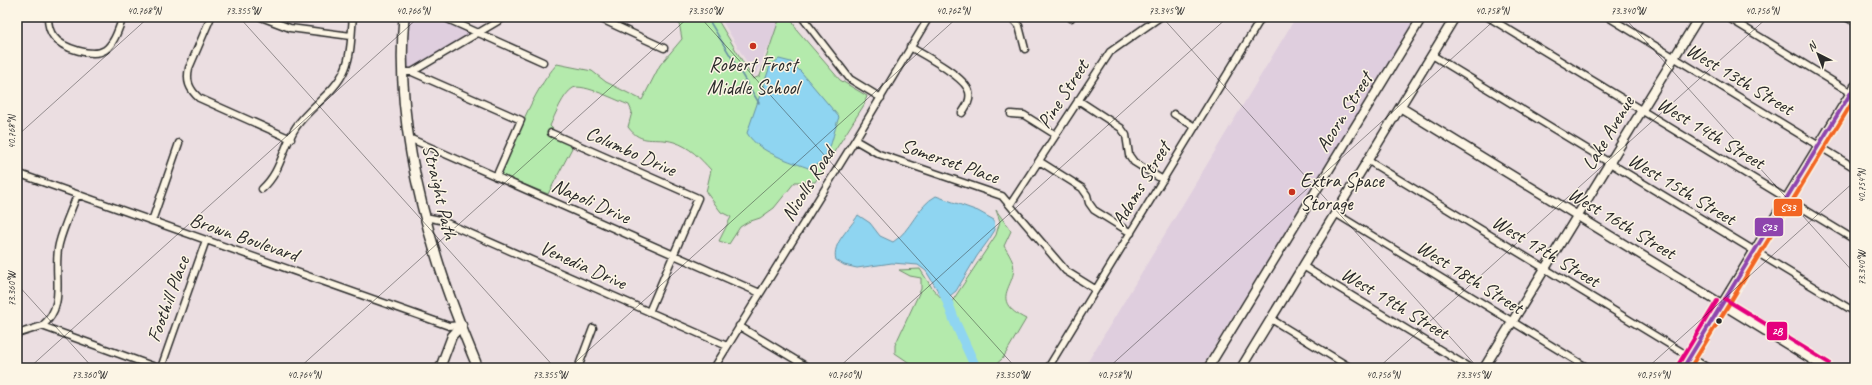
<svg xmlns="http://www.w3.org/2000/svg" width="1872" height="385" font-family="Caveat,sans-serif">
  <rect width="100%" height="100%" fill="#ebdee1"/>
  <filter id="ink" filterUnits="userSpaceOnUse"><feTurbulence type="fractalNoise" baseFrequency=".025" numOctaves="2"/><feDisplacementMap in="SourceGraphic" scale="8" xChannelSelector="R" yChannelSelector="G"/><feConvolveMatrix kernelMatrix="1 2 1 2 8 2 1 2 1" color-interpolation-filters="sRGB"/></filter>
  <g filter="url(#ink)">
    <path fill="#dfcede" d="M 406,17 L 440,17 L 475,33 L 412,70 L 404,70 Z
      M 720,17 L 782,17 L 755,76 Z
      M 1296,17 L 1416,17 L 1201,368 L 1084,368 Z"/>
    <path fill="#b4eaac" stroke="#708a6c" d="M 678,17 L 716,17 L 753,79 L 760,76 L 780,17 L 790,17 L 797,30 L 840,80 L 867,96 L 864,105 L 815,182 L 795,182 L 774,208 L 760,218 L 748,222 L 740,227 L 729,244 L 719,241 L 731,217 L 721,212 L 706,192 L 711,170 C 700,158 690,147 674,142 C 654,136 642,146 628,127 L 632,112 L 629,105 C 618,101 583,83 573,88 C 563,94 555,115 550,126 L 572,148 L 548,194 L 501,175 C 515,140 532,92 557,64 L 592,71 L 606,82 L 642,100 L 660,65 L 682,39 Z
      M 996,210 L 1011,231 L 1004,246 C 1007,251 1011,257 1013,263 C 1019,285 986,299 1026,319 L 1003,358 L 992,368 L 917,368 L 895,353 L 895,345 L 921,289 L 921,278 L 910,276 L 899,270 L 920,269 L 932,288 L 945,302 L 947,307 L 951,303 L 996,235 L 1000,221 Z"/>
    <path fill="#8fd5f1" stroke="#6791a2" d="M 779,59 L 791,62 L 802,73 L 839,117 C 831,138 833,156 811,169 C 790,161 759,153 747,133 L 770,66 Z
      M 936,196 L 978,211 L 994,220 L 995,230 L 988,241 L 977,256 L 956,291 L 946,299 L 941,296 L 926,271 L 918,265 L 892,263 L 857,268 L 844,265 L 836,260 C 831,243 851,228 858,215 L 870,223 L 880,236 L 893,242 C 911,231 917,206 936,196 Z"/>
    <g fill="none" stroke-linecap="round" stroke-linejoin="round">
      <path stroke="#6791a2" stroke-width="1.5" d="M 707,17 L 759,103"/>
      <path stroke="#8fd5f1" stroke-width="10" d="M 942,287 L 955,322 L 976,368"/>
      <g stroke="#2b2b2b" stroke-width="9">
        <path id="minor" d="M 48,17 C 48,24 49,31 54,37 C 62,48 93,58 105,50 C 115,43 119,27 123,17
          M 211,17 L 189,68 C 186,81 189,89 199,98 L 291,139
          M 261,17 L 290,28 L 351,36
          M 443,17 L 543,62
          M 597,17 L 664,48
          M 802,17 L 850,79 L 881,98
          M 1011,17 L 1019,26 L 1025,49
          M 1488,17 L 1855,240
          M 1608,17 L 1855,168
          M 1727,17 L 1855,95
          M 1846,17 L 1855,22
          M 1071,18 L 1071,17
          M 910,47 C 924,55 966,77 969,92 C 971,100 966,107 962,113
          M 1432,55 L 1855,312
          M 402,72 L 412,72 L 505,17
          M 412,72 L 521,120 L 496,177
          M 1078,100 L 1121,128 L 1126,135 L 1129,155 L 1134,162 L 1163,180
          M 1011,114 L 1024,115 L 1056,135
          M 1174,114 L 1195,127
          M 551,133 L 698,198 L 649,312
          M 409,138 L 760,293
          M 855,140 L 879,154 L 1002,196 L 1066,271 L 1095,289
          M 1367,160 L 1708,368
          M 1039,161 L 1082,188 L 1087,195 L 1089,203 L 1094,210 L 1131,233
          M 17,173 L 449,326 L 462,325
          M 262,189 C 282,171 282,148 296,127 C 310,106 335,93 345,69 C 352,53 351,33 353,17
          M 1010,205 L 1110,52 L 1160,17
          M 1335,213 L 1588,368
          M 425,217 L 440,220 L 727,346
          M 152,221 L 179,143
          M 1303,266 L 1470,368
          M 1271,319 L 1351,368
          M 42,326 C 68,305 52,273 59,244 C 63,228 71,211 77,195
          M 739,326 L 809,368
          M 17,334 L 42,326 L 158,368
          M 161,368 L 206,240
          M 578,368 L 593,328
          M 714,368 L 855,140 L 929,17
          M 1048,368 L 1262,17"/>
      </g>
      <g stroke="#2b2b2b" stroke-width="11">
        <path id="tertiary" d="M 1400,107 L 1826,368
          M 440,368 L 452,336 L 462,325
          M 1208,368 L 1422,17
          M 1241,368 L 1455,17
          M 1484,368 L 1699,17
          M 1683,368 L 1855,86"/>
      </g>
      <g stroke="#2b2b2b" stroke-width="12">
        <path id="secondary" d="M 404,17 C 396,105 416,197 444,280 C 454,310 466,339 478,368"/>
      </g>
      <use href="#minor" stroke="#fcf5e5" stroke-width="6"/>
      <use href="#tertiary" stroke="#fcf5e5" stroke-width="8"/>
      <use href="#secondary" stroke="#fcf5e5" stroke-width="9"/>
      <g stroke="#fcf5e5" stroke-width="7">
        <path id="bus-1" d="M 1683,368 L 1855,86"/>
      </g>
      <g stroke="#fcf5e5" stroke-width="7">
        <path id="bus-2" d="M 1690,368 L 1855,98"/>
      </g>
      <g stroke="#fcf5e5" stroke-width="7">
        <path id="bus-3" d="M 1725,299 L 1829,363
          M 1678,365 L 1717,301"/>
      </g>
      <use href="#bus-1" stroke="#8e44ad" stroke-width="4"/>
      <use href="#bus-2" stroke="#f26522" stroke-width="4"/>
      <use href="#bus-3" stroke="#e5007d" stroke-width="4"/>
    </g>
  </g>
  <path fill="none" stroke="#2b2b2b" stroke-width="1" stroke-opacity="0.45" d="M 239,17 L 555,368M 700,17 L 1016,368M 1162,17 L 1478,368M 1624,17 L 1855,274M 17,136 L 149,17M 17,284 L 93,368M 29,368 L 419,17M 299,368 L 689,17M 569,368 L 958,17M 838,368 L 1228,17M 1108,368 L 1498,17M 1378,368 L 1768,17M 1647,368 L 1855,181"/>
  <g fill="#c8321e" stroke="#fcf5e5" stroke-width="1.5">
    <circle cx="753" cy="46" r="4"/>
    <circle cx="1292" cy="192" r="4"/>
  </g>
  <circle fill="#2b2b2b" stroke="#fcf5e5" stroke-width="1.5" cx="1719" cy="321" r="3.5"/>
  <g text-anchor="middle" dominant-baseline="central" stroke-width="3" stroke-linejoin="round" paint-order="stroke">
    <g font-size="20" fill="#2b2b2b" stroke="#fcf5e5">
      <text x="753" y="64">Robert Frost<tspan x="753" dy="23">Middle School</tspan></text>
      <text x="1300" y="180" text-anchor="start">Extra Space<tspan x="1300" dy="23">Storage</tspan></text>
    </g>
    <g font-size="20" fill="#2b2b2b" stroke="#fcf5e5">
      <text transform="translate(1740 79) rotate(31)">West 13th Street</text>
      <text transform="translate(1063 94) rotate(-57)">Pine Street</text>
      <text transform="translate(1344 112) rotate(-58)">Acorn Street</text>
      <text transform="translate(1608 133) rotate(-59)">Lake Avenue</text>
      <text transform="translate(1711 133) rotate(31)">West 14th Street</text>
      <text transform="translate(631 151) rotate(24)">Columbo Drive</text>
      <text transform="translate(950 161) rotate(19)">Somerset Place</text>
      <text transform="translate(808 184) rotate(-58)">Nicolls Road</text>
      <text transform="translate(1141 184) rotate(-59)">Adams Street</text>
      <text transform="translate(1682 189) rotate(31)">West 15th Street</text>
      <text transform="translate(440 192) rotate(77)">Straight Path</text>
      <text transform="translate(591 201) rotate(24)">Napoli Drive</text>
      <text transform="translate(1622 223) rotate(31)">West 16th Street</text>
      <text transform="translate(244 237) rotate(19)">Brown Boulevard</text>
      <text transform="translate(1546 251) rotate(31)">West 17th Street</text>
      <text transform="translate(583 265) rotate(24)">Venedia Drive</text>
      <text transform="translate(1470 277) rotate(32)">West 18th Street</text>
      <text transform="translate(168 299) rotate(-70)">Foothill Place</text>
      <text transform="translate(1395 303) rotate(31)">West 19th Street</text>
    </g>
  </g>
  <g stroke="#fcf5e5" stroke-width="1.5">
    <rect x="1773" y="198" width="30" height="19" rx="4" fill="#f26522"/>
    <rect x="1754" y="217" width="30" height="20" rx="4" fill="#8e44ad"/>
    <rect x="1766" y="321" width="22" height="20" rx="4" fill="#e5007d"/>
  </g>
  <g font-size="11" text-anchor="middle" font-weight="bold" fill="#fff">
    <text x="1788" y="211">S33</text>
    <text x="1769" y="231">S23</text>
    <text x="1777" y="335">2B</text>
  </g>
  <rect width="1872" height="385" fill="none" stroke="#fcf5e5" stroke-width="44"/>
  <g transform="translate(1818 54) rotate(318)" stroke="#fcf5e5" stroke-width="3" paint-order="stroke">
  <path d="M0-3L7 15L0 10L-7 15Z" fill="#2b2b2b"/>
  <text y="-6" font-size="11" font-weight="bold" text-anchor="middle" fill="#2b2b2b">N</text>
  </g>
  <rect x="22" y="22" width="1828" height="341" fill="none" stroke="#2b2b2b" stroke-width="1.5"/>
  <g font-size="10" text-anchor="middle" fill="#2b2b2b">
    <text x="144" y="14">40.768°N</text>
    <text x="243" y="14">73.355°W</text>
    <text x="413" y="14">40.766°N</text>
    <text x="705" y="14">73.350°W</text>
    <text x="953" y="14">40.762°N</text>
    <text x="1166" y="14">73.345°W</text>
    <text x="1492" y="14">40.758°N</text>
    <text x="1628" y="14">73.340°W</text>
    <text x="1762" y="14">40.756°N</text>
    <text transform="translate(11 132) rotate(-90)" y="4">40.768°N</text>
    <text transform="translate(1861 186) rotate(-90)" y="4">40.754°N</text>
    <text transform="translate(1861 268) rotate(-90)" y="4">73.340°W</text>
    <text transform="translate(11 289) rotate(-90)" y="4">73.360°W</text>
    <text x="89" y="378">73.360°W</text>
    <text x="304" y="378">40.764°N</text>
    <text x="550" y="378">73.355°W</text>
    <text x="844" y="378">40.760°N</text>
    <text x="1012" y="378">73.350°W</text>
    <text x="1114" y="378">40.758°N</text>
    <text x="1383" y="378">40.756°N</text>
    <text x="1473" y="378">73.345°W</text>
    <text x="1653" y="378">40.754°N</text>
  </g>
</svg>
